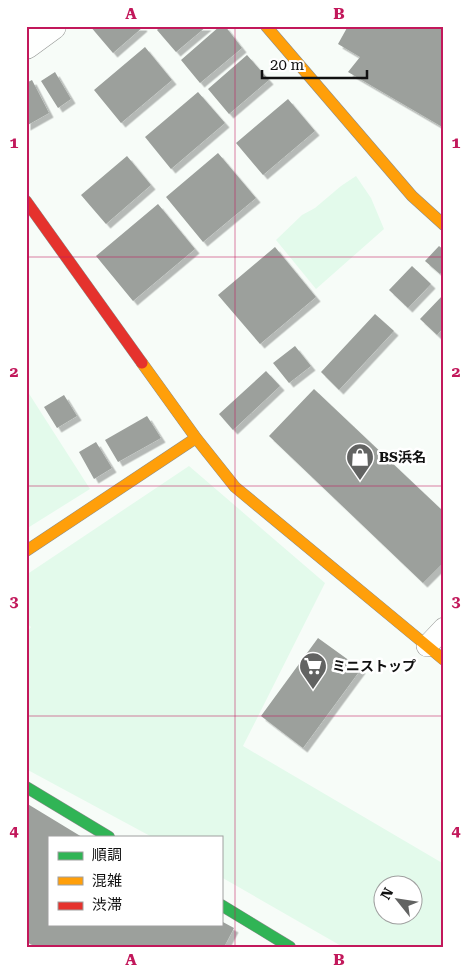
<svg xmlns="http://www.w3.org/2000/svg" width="470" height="973" font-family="'Roboto Serif','Noto Sans JP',serif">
  <defs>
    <filter id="shadow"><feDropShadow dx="4.5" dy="4.5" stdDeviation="0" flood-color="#0004"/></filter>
  </defs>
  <rect width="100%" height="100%" fill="#f7fcf8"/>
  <path fill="#e3faeb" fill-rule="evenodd" d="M 356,176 L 371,198 L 384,229 L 316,289 L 276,240 L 302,215 L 315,208 L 341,186 Z
    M 26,389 L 90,489 L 26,529 Z
    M 189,466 L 325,583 L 243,746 L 444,864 L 444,947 L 343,947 L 221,877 L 221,837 L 152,837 L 26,769 L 26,634 L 31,627 L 26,623 L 26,575 ZM 382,886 L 412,886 L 412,916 L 382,916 Z"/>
  <path fill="#9ca09c" filter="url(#shadow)" d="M 90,26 L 142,26 L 143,27 L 113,53 Z
    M 161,26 L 207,26 L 176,52 L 157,30 Z
    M 220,26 L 225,26 L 242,48 L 200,83 L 181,60 Z
    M 348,26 L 444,26 L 444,128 L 348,72 L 360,57 L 338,44 Z
    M 145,47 L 172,80 L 121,123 L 94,90 Z
    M 247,55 L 269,80 L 229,114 L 208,89 Z
    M 55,72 L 71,99 L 58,108 L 41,81 Z
    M 32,80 L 49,113 L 26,126 L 26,83 Z
    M 198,92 L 225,123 L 171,169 L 145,137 Z
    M 288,99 L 315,131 L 263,175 L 236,143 Z
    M 218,153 L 256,198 L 203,242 L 166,197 Z
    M 127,156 L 151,185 L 106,224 L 81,195 Z
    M 158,204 L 195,249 L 133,301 L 96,256 Z
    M 439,246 L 444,250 L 444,270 L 440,274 L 425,261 Z
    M 275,247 L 316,297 L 260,344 L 218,295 Z
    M 412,266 L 431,284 L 408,308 L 389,290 Z
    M 444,294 L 444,327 L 437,335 L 420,319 Z
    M 375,314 L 394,331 L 339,390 L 321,372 Z
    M 295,346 L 311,366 L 289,383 L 273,363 Z
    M 266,371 L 280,386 L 233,430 L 219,414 Z
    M 314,389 L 444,512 L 444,562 L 423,583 L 269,436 Z
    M 64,395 L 77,416 L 57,428 L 44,407 Z
    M 147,416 L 161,438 L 118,462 L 105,440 Z
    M 96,442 L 112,468 L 94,479 L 79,452 Z
    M 318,638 L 361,669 L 303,748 L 261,716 Z
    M 26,803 L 82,837 L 49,837 L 49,924 L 221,924 L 221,921 L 234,928 L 224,947 L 37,947 L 26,942 Z"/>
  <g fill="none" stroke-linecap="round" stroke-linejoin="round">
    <g stroke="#959795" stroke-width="22">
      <path id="lane" d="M 427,646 L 444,628"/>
    </g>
    <g stroke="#959795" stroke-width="29">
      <path id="street" d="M 26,45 L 52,26"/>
    </g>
    <g stroke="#8b8d8c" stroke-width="12">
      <path id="fast" d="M 26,787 L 109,837
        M 221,905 L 290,947"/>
    </g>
    <g stroke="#8b8d8c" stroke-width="12">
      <path id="slow" d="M 266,26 L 412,196 L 444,225
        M 142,363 L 196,438 L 235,487 L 444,660
        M 26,551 L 196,438"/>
    </g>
    <g stroke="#8b8d8c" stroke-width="12">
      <path id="jam" d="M 26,201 L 142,363"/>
    </g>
    <use href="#lane" stroke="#fefffe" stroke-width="21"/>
    <use href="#street" stroke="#fefffe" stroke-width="28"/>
    <use href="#fast" stroke="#30b455" stroke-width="11"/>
    <use href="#slow" stroke="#ff9f0a" stroke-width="11"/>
    <use href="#jam" stroke="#e5322d" stroke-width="11"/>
  </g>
  <path fill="none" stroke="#c2185b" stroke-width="1" stroke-opacity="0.55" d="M 235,26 L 235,947M 26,257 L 444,257M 26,486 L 444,486M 26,716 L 444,716"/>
  <defs>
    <g id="shop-pin" transform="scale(1.4375)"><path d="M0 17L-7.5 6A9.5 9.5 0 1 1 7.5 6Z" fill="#626362" stroke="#fff"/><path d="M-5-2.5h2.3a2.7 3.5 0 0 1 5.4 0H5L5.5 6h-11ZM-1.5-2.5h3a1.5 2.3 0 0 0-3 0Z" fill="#fff"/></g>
    <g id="supermarket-pin" transform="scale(1.4375)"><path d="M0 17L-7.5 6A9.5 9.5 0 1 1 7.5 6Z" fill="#626362" stroke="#fff"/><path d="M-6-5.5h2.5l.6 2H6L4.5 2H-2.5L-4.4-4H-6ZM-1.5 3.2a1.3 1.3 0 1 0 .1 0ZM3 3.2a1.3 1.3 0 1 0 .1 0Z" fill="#fff"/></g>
  </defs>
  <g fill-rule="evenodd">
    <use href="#shop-pin" x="360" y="457"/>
    <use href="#supermarket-pin" x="313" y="666"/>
  </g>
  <g text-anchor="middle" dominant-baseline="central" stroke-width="5" stroke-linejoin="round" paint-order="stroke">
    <g font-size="14" font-weight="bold" fill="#111" stroke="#fff" text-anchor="start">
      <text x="379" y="457">BS浜名</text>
      <text x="332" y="666">ミニストップ</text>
    </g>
  </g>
  <rect width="470" height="973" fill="none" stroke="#ffffff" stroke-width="55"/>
  <rect x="48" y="836" width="175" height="90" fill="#ffffff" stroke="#a0a0a0"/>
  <rect x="58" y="852" width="25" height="8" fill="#30b455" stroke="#a0a0a0"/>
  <text x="92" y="860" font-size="15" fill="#111111">順調</text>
  <rect x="58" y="877" width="25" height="8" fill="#ff9f0a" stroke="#a0a0a0"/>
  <text x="92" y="886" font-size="15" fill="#111111">混雑</text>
  <rect x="58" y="902" width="25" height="8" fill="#e5322d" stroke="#a0a0a0"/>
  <text x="92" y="910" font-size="15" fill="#111111">渋滞</text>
  <g transform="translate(398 900) rotate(300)"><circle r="24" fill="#ffffff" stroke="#a0a0a0"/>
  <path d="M0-4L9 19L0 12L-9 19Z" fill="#626362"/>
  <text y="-8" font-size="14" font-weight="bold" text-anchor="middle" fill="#111111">N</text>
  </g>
  <path d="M262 70v8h105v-8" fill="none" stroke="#111111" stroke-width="2.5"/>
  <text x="270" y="70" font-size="15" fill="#111111" stroke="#ffffff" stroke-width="4" paint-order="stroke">20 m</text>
  <rect x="28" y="28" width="414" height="918" fill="none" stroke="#c2185b" stroke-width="2"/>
  <g font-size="16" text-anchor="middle" font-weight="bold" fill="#c2185b">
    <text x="131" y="19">A</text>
    <text x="339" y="19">B</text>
    <text x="14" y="148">1</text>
    <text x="456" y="148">1</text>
    <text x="14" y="377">2</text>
    <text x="456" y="377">2</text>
    <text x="14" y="607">3</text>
    <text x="456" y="607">3</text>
    <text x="14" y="836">4</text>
    <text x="456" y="836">4</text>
    <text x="131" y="965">A</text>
    <text x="339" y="965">B</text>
  </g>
</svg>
